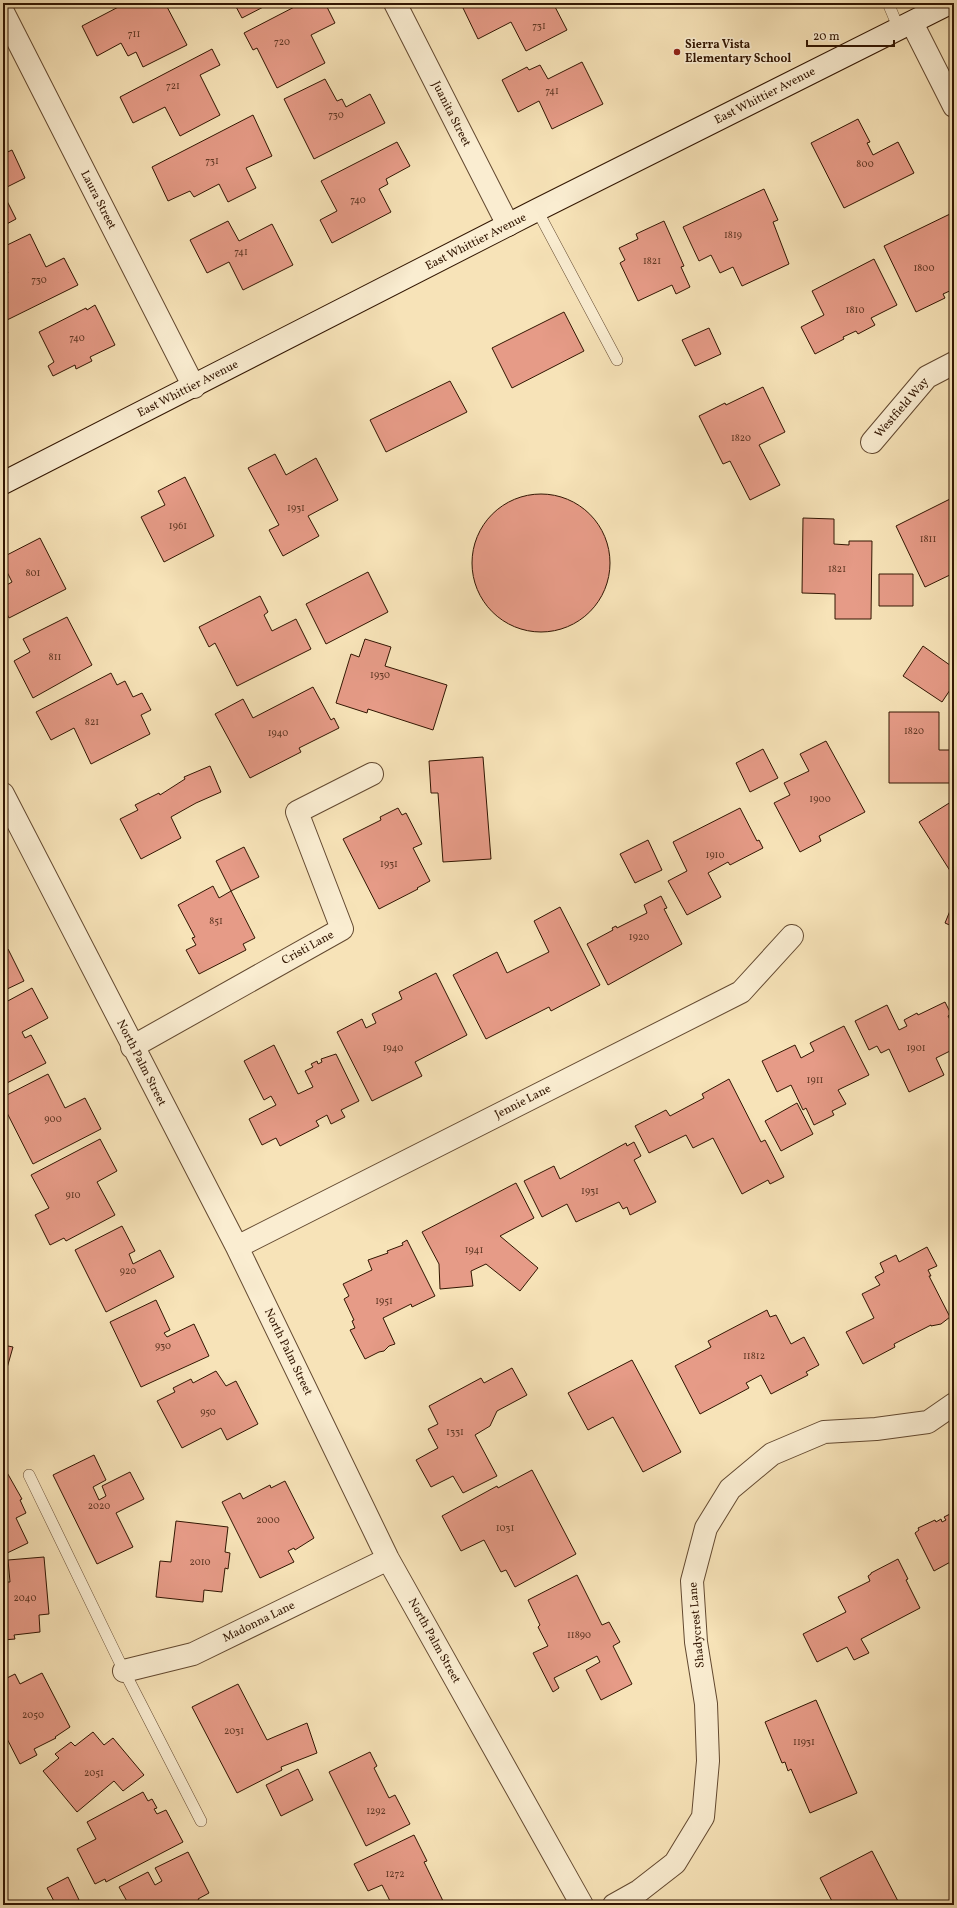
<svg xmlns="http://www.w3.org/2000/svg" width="957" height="1908" font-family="Vollkorn,serif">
  <rect width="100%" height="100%" fill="#f7e3b8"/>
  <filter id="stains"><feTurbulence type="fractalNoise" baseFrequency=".005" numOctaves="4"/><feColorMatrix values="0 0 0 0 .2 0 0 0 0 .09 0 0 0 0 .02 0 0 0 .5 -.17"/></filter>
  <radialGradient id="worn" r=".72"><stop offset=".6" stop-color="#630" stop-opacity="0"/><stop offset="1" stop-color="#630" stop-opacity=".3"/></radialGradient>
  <path fill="#e69b87" stroke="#321602" d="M 126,3 L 165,3 L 187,45 L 143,67 L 136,52 L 128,56 L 121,43 L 97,56 L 82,26 Z
    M 234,3 L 271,3 L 242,18 Z
    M 302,3 L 325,3 L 335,23 L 311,35 L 325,63 L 277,88 L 257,48 L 253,50 L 244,33 Z
    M 473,3 L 553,3 L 567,30 L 526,51 L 511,22 L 478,39 L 463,8 Z
    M 212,49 L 220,65 L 200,75 L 220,115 L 180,136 L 165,107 L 133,123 L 120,97 Z
    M 582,62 L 603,104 L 552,129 L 539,101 L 518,112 L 502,80 L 527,67 L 529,70 L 540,65 L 548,79 Z
    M 325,79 L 337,101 L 342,99 L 346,107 L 370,94 L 385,123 L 314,159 L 284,99 Z
    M 253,115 L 272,156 L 246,168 L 256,188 L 228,202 L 219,184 L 194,197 L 190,191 L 168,201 L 152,167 Z
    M 858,119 L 870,142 L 867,143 L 873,155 L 898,142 L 914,173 L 844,208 L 811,143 Z
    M 397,142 L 410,166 L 386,179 L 388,184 L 379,189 L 391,212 L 332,243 L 320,220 L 337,211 L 321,181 Z
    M 12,150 L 25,178 L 3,189 L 3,154 Z
    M 764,189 L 778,220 L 773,222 L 789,264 L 742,286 L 733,267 L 720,273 L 711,255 L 699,261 L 683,227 Z
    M 3,193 L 16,219 L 3,226 Z
    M 950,214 L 954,222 L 954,289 L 943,294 L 945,298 L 916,312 L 884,246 Z
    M 228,221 L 239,241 L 272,224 L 293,265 L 243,290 L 229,262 L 207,273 L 190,240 Z
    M 664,221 L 684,266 L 681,267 L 690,287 L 676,294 L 672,285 L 638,301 L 620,263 L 625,260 L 619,248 L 638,239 L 636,234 Z
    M 30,234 L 46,267 L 64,258 L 78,285 L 5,321 L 3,317 L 3,275 L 8,273 L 3,263 L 3,247 Z
    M 874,259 L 897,305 L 871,318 L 875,325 L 858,334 L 856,331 L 843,337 L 844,339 L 815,354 L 801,327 L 824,315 L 812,291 Z
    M 95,305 L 115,345 L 90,357 L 92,361 L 76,369 L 75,365 L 53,376 L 48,366 L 54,362 L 39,332 L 86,308 L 87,310 Z
    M 564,312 L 584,351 L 512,388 L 492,348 Z
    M 709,328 L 721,354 L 695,366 L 682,340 Z
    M 450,381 L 467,412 L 386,452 L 370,420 Z
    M 763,387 L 785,432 L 759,445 L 780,485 L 750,500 L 730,461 L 723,464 L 699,416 L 725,403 L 726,405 Z
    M 275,454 L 286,475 L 316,458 L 338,500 L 308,516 L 319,536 L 283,556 L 269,530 L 279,525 L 248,468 Z
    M 185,477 L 214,536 L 164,562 L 141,517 L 165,505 L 158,491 Z
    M472 563a69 69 0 1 1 138 0a69 69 0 1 1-138 0Z
    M 954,497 L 954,552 L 951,554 L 954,560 L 954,573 L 925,587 L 896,526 Z
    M 803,518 L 834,519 L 834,544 L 849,545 L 849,541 L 872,541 L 871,619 L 835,619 L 835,594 L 802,593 Z
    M 40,538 L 66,589 L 9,618 L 3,606 L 3,587 L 12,582 L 3,564 L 3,557 Z
    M 368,572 L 388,612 L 326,644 L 306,604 Z
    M 879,574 L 913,574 L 913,606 L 879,606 Z
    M 260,596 L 268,612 L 264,615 L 272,631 L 296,619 L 311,649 L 237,686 L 215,643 L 209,647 L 199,627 Z
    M 67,617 L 92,665 L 33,698 L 14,661 L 30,652 L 23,639 Z
    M 365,639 L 391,647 L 385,666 L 447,685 L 433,730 L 368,709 L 367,713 L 336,703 L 351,654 L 359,657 Z
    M 923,646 L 954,668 L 954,684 L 942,702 L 903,676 Z
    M 111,673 L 117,685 L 125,681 L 133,697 L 142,693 L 151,710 L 141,715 L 150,734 L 91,764 L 74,728 L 51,740 L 36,712 Z
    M 313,687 L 331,720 L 334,718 L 339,728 L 299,748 L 301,752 L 250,778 L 215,714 L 243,699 L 253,718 Z
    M 889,712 L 939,712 L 939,750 L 954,750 L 954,783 L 889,783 Z
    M 826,741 L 865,812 L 819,836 L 821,841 L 800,852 L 774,803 L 790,795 L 784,783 L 809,771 L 800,754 Z
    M 763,749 L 778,778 L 750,792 L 736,763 Z
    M 483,757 L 491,859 L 443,862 L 438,793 L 431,793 L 429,761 Z
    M 210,766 L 221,792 L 196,803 L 171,817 L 181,838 L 141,859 L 120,819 L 138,810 L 135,805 L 159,793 L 160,795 L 185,779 L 184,777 Z
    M 954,800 L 954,877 L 919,822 Z
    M 398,808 L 402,815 L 406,813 L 422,844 L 413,848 L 430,881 L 417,888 L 418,889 L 379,909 L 343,839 L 381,820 L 380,817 Z
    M 740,808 L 757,841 L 759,840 L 763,848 L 730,865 L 728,862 L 708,873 L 721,897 L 687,915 L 668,881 L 687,871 L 673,842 Z
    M 648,840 L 662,870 L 635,883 L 620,854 Z
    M 244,847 L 259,877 L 231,891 L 216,861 Z
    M 213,886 L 219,898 L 231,891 L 255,938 L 243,944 L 246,950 L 199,974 L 186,950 L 196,945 L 192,938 L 195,937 L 178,905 Z
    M 661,896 L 667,908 L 664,909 L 682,944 L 608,985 L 587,944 L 613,930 L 612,928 L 616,926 L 617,928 L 647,913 L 644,905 Z
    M 954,901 L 954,927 L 945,923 Z
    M 560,907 L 600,985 L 551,1011 L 549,1007 L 486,1039 L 453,975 L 497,952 L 507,973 L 549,952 L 534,921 Z
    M 8,949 L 24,981 L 5,990 L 3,989 L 3,952 Z
    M 436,973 L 467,1035 L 415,1062 L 422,1076 L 372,1101 L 337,1032 L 362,1019 L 366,1028 L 376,1023 L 372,1014 L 402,999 L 399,992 Z
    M 32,988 L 48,1018 L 22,1032 L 25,1038 L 31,1035 L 46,1063 L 3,1085 L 4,1003 Z
    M 945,1002 L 951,1014 L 948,1016 L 954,1027 L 954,1049 L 936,1058 L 944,1075 L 909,1092 L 889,1049 L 881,1053 L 877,1046 L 869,1050 L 855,1021 L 887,1005 L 899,1030 L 907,1026 L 904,1020 L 917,1013 L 918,1015 Z
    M 844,1026 L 869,1075 L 838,1090 L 846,1104 L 832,1111 L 834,1115 L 814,1125 L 806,1108 L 803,1110 L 791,1085 L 777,1092 L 762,1061 L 795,1045 L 801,1058 L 814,1051 L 810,1043 Z
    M 274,1045 L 298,1094 L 313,1087 L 305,1071 L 313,1067 L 311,1064 L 317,1061 L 318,1064 L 322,1062 L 321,1059 L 336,1054 L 359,1101 L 341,1110 L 345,1117 L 331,1124 L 327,1115 L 316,1121 L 319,1126 L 280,1146 L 276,1138 L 262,1145 L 249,1119 L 276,1105 L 271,1096 L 264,1100 L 244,1061 Z
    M 48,1074 L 65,1108 L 85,1098 L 101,1129 L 33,1164 L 3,1105 L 3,1097 Z
    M 729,1079 L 761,1142 L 765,1140 L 784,1177 L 770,1184 L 768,1180 L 742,1194 L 713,1138 L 693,1148 L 686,1135 L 649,1153 L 635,1126 L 666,1110 L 670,1116 L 704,1098 L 702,1094 Z
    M 797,1103 L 813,1134 L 781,1151 L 765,1121 Z
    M 100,1139 L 117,1171 L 97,1182 L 115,1215 L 66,1241 L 64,1238 L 50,1245 L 35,1215 L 49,1208 L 31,1175 Z
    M 634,1142 L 641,1156 L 634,1160 L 656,1202 L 630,1215 L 627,1207 L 623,1209 L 619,1202 L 576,1222 L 567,1204 L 542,1217 L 524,1181 L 554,1166 L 560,1179 L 626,1143 L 627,1146 Z
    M 516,1183 L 534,1218 L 500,1236 L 538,1268 L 520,1291 L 486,1264 L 471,1271 L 473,1286 L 440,1289 L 439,1264 L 422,1232 Z
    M 122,1226 L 135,1251 L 129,1254 L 133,1264 L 160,1250 L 174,1277 L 106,1312 L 75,1250 Z
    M 407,1240 L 435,1296 L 412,1307 L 411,1304 L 383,1318 L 395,1344 L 389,1346 L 384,1351 L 379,1352 L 365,1359 L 350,1330 L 355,1328 L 352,1321 L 354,1320 L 344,1299 L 349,1296 L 343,1284 L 372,1270 L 368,1260 L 388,1253 L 387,1251 L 403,1245 L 402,1243 Z
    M 927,1247 L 937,1266 L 928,1270 L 931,1276 L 929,1276 L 950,1317 L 941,1324 L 931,1326 L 931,1325 L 894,1344 L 895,1347 L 863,1364 L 846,1332 L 874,1318 L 862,1294 L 880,1285 L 875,1277 L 884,1272 L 880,1263 L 896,1255 L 899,1262 Z
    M 156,1300 L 170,1330 L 164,1333 L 167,1337 L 194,1324 L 209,1356 L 141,1387 L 110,1322 Z
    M 767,1310 L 770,1317 L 776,1315 L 791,1344 L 804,1337 L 819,1365 L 806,1372 L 808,1375 L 771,1394 L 761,1375 L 746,1383 L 749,1388 L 700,1414 L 675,1366 L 711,1347 L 708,1341 Z
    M 3,1345 L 13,1347 L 3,1382 Z
    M 632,1360 L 681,1452 L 643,1472 L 613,1417 L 588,1430 L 568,1393 Z
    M 512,1368 L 527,1395 L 497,1411 L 490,1426 L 475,1435 L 497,1476 L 463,1493 L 453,1476 L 431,1487 L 416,1460 L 438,1448 L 428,1429 L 438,1424 L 429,1406 L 481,1378 L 484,1383 Z
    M 216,1371 L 226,1386 L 236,1381 L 258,1424 L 227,1440 L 221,1428 L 182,1448 L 157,1401 L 175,1392 L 173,1388 L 191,1379 L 193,1383 Z
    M 94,1455 L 106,1480 L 93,1487 L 99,1500 L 106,1496 L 102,1486 L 130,1472 L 144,1499 L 116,1513 L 133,1547 L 97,1564 L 53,1475 Z
    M 5,1469 L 22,1499 L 20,1500 L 26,1513 L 16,1518 L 28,1543 L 3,1555 L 3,1470 Z
    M 532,1470 L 576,1554 L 515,1587 L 506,1570 L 501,1572 L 484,1540 L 461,1551 L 442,1516 L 497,1486 L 498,1488 Z
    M 285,1481 L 314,1538 L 295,1550 L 294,1548 L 288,1551 L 294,1562 L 260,1578 L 222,1502 L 240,1493 L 243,1499 L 270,1485 L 271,1488 Z
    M 954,1512 L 954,1560 L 934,1571 L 915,1533 L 919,1530 L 918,1528 L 935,1520 L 936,1522 L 941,1519 L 942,1522 L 946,1520 L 944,1517 Z
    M 176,1521 L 228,1527 L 225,1552 L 230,1553 L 228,1569 L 225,1568 L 222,1592 L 204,1590 L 203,1602 L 156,1597 L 160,1561 L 171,1562 Z
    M 44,1557 L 49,1614 L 39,1615 L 40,1632 L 14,1635 L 15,1639 L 3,1640 L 3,1582 L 10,1582 L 8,1560 Z
    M 898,1559 L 908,1579 L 906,1580 L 920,1608 L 861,1639 L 869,1653 L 854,1660 L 847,1647 L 817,1662 L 803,1634 L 846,1612 L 838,1597 L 870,1581 L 868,1576 L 871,1574 L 871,1573 Z
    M 577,1575 L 602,1625 L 609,1622 L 620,1642 L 613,1646 L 632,1684 L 601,1700 L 586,1670 L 600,1662 L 597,1656 L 554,1678 L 559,1688 L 553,1692 L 533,1653 L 548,1646 L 538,1627 L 540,1625 L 528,1600 Z
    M 42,1673 L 70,1727 L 55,1737 L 56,1738 L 34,1749 L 37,1755 L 20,1764 L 3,1731 L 3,1680 L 15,1674 L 20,1684 Z
    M 238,1684 L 267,1740 L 307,1723 L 317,1753 L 281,1767 L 282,1770 L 237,1793 L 192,1707 Z
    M 816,1700 L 857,1793 L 810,1813 L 791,1769 L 788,1771 L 785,1762 L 782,1763 L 765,1722 Z
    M 93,1732 L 104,1745 L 113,1738 L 144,1775 L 123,1791 L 114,1781 L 77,1812 L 43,1771 L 59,1758 L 55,1754 L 71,1742 L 75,1746 Z
    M 370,1752 L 377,1766 L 374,1768 L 389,1798 L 395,1795 L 410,1824 L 366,1846 L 329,1772 Z
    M 298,1769 L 313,1800 L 281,1816 L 266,1785 Z
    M 143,1792 L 148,1801 L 152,1799 L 157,1808 L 154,1809 L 157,1814 L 166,1810 L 183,1842 L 106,1882 L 105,1879 L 95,1884 L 77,1849 L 96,1839 L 87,1822 Z
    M 414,1835 L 427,1861 L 424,1862 L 445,1905 L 383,1905 L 390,1901 L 382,1885 L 368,1891 L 354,1864 Z
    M 872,1851 L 900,1905 L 834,1905 L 820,1878 Z
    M 188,1852 L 209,1893 L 198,1899 L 201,1905 L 129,1905 L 119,1887 L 148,1872 L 155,1885 L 162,1881 L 155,1868 Z
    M 68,1877 L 80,1902 L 74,1905 L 56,1905 L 47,1888 Z"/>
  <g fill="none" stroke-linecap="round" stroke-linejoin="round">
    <g stroke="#634930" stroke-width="12">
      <path id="lane" d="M 888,3 L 899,29
        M 537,210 L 617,360
        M 29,1475 L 124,1671 L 201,1821"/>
    </g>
    <g stroke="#634930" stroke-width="24">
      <path id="street" d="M 395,3 L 508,225
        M 3,12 L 194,387
        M 912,23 L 954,106
        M 872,442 L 927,377 L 954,363
        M 3,794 L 237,1247 L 388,1559 L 582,1905
        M 132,1047 L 342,929 L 297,812 L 372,774
        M 237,1247 L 741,992 L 792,936
        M 124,1671 L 193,1654 L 388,1559
        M 614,1905 L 639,1891 L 675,1863 L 703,1817 L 708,1761 L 706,1704 L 696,1642 L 692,1581 L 706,1528 L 730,1489 L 772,1454 L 824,1432 L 876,1429 L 928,1422 L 954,1404"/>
    </g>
    <g stroke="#321602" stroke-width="24">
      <path id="secondary" d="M 3,483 L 537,210 L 950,3"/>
    </g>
    <use href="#lane" stroke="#faedd1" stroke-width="11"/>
    <use href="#street" stroke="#faedd1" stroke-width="22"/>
    <use href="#secondary" stroke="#faedd1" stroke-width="22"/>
  </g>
  <circle fill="#8f2418" stroke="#faedd1" stroke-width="1.5" cx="677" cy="52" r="4"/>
  <g text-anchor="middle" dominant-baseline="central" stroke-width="3.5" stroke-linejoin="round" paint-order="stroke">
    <g font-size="10" fill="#5f3723">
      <text x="539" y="26">731</text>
      <text x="134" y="34">711</text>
      <text x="282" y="42">720</text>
      <text x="173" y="86">721</text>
      <text x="552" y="91">741</text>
      <text x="336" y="115">730</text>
      <text x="212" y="161">731</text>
      <text x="865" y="164">800</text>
      <text x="358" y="200">740</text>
      <text x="733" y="235">1819</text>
      <text x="241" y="252">741</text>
      <text x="652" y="261">1821</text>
      <text x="924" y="268">1800</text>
      <text x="39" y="280">730</text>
      <text x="855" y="310">1810</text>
      <text x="77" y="338">740</text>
      <text x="741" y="438">1820</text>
      <text x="296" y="508">1931</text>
      <text x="178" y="526">1961</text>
      <text x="928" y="539">1811</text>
      <text x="837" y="569">1821</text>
      <text x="33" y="573">801</text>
      <text x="55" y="657">811</text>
      <text x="380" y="675">1930</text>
      <text x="92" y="722">821</text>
      <text x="914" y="731">1820</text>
      <text x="278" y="733">1940</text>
      <text x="820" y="799">1900</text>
      <text x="715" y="855">1910</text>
      <text x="389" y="864">1931</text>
      <text x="216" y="921">851</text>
      <text x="639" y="937">1920</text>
      <text x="393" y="1048">1940</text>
      <text x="916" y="1048">1901</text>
      <text x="815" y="1080">1911</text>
      <text x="53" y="1119">900</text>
      <text x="590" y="1191">1931</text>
      <text x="73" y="1195">910</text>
      <text x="474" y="1250">1941</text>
      <text x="128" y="1271">920</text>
      <text x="384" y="1301">1951</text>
      <text x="163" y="1346">930</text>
      <text x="754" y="1356">11812</text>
      <text x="208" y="1412">950</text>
      <text x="455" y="1432">1331</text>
      <text x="99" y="1506">2020</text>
      <text x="268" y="1520">2000</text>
      <text x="505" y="1528">1031</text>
      <text x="200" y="1562">2010</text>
      <text x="25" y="1598">2040</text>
      <text x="579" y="1635">11890</text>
      <text x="33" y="1715">2050</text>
      <text x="234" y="1731">2031</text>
      <text x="804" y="1742">11931</text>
      <text x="94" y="1773">2051</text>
      <text x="376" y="1811">1292</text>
      <text x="395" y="1874">1272</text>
    </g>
    <g font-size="12" font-weight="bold" fill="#321602" stroke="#faedd1" text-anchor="start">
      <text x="685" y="45">Sierra Vista<tspan x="685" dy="14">Elementary School</tspan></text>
    </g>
    <g font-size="12" fill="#321602" stroke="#faedd1">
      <text transform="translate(765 96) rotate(-27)">East Whittier Avenue</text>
      <text transform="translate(451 114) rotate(63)">Juanita Street</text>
      <text transform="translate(98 200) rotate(63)">Laura Street</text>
      <text transform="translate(476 242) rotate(-27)">East Whittier Avenue</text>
      <text transform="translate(188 389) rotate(-27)">East Whittier Avenue</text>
      <text transform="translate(902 408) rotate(-49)">Westfield Way</text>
      <text transform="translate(308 948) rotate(-29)">Cristi Lane</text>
      <text transform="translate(141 1063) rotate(63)">North Palm Street</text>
      <text transform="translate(523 1102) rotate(-27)">Jennie Lane</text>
      <text transform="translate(288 1352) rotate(64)">North Palm Street</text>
      <text transform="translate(259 1622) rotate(-26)">Madonna Lane</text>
      <text transform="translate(697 1625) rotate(-95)">Shadycrest Lane</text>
      <text transform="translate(434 1641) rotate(61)">North Palm Street</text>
    </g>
  </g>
  <rect width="957" height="1908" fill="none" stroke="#f7e3b8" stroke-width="16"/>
  <rect x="4" y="4" width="949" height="1900" fill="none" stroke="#321602" stroke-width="2"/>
  <rect x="8" y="8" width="941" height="1892" fill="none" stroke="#321602"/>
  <path d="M807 40v6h87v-6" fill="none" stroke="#321602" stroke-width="2"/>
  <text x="813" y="40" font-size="12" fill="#321602" stroke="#faedd1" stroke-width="3" paint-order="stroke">20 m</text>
  <rect width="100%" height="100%" filter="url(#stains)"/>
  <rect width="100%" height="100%" fill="url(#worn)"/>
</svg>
